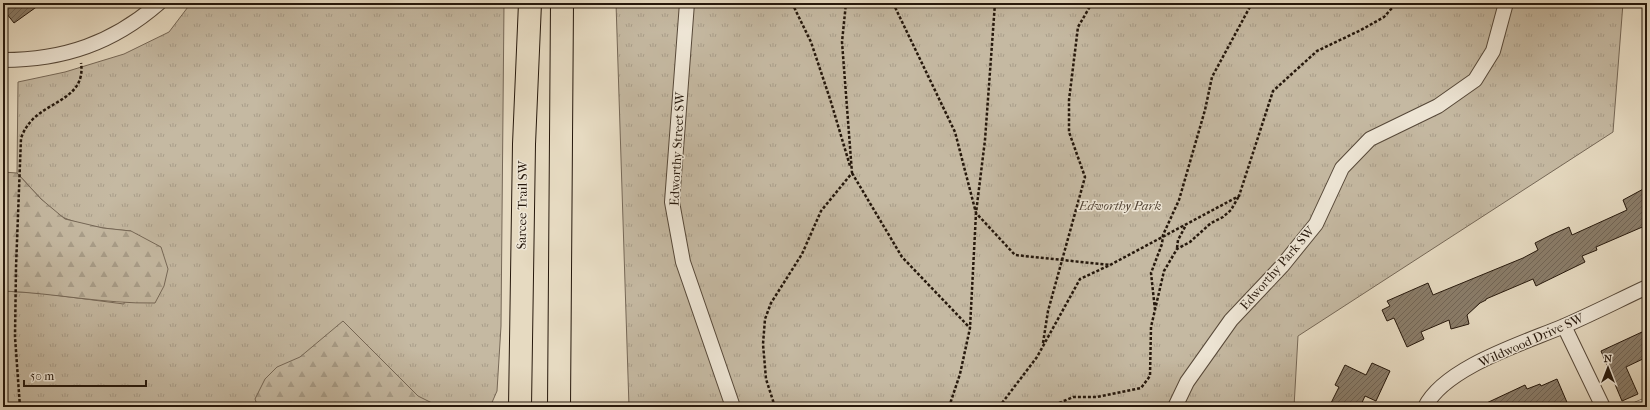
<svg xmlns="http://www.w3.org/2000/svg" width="1650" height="410" font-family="'IM FELL French Canon',serif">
  <defs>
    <pattern id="grass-tufts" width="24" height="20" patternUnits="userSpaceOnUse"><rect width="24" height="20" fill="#c5b9a2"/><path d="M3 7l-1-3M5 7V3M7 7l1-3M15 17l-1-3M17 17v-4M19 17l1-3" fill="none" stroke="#a99e8a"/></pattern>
    <pattern id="forest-firs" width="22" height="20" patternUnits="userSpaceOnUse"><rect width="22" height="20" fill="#c5b9a2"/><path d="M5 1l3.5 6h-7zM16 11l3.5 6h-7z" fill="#a99e8a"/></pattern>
    <pattern id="building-hatch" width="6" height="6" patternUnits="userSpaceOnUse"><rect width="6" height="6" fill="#8a7d6a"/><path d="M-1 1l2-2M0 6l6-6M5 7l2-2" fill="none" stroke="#716556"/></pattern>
  </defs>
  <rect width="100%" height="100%" fill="#e6dac1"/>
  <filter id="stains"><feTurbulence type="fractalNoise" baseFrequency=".005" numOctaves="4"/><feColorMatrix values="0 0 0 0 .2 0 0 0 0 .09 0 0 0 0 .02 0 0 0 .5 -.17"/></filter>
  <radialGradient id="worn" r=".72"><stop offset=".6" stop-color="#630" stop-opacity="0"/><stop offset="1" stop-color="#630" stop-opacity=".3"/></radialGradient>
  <path fill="url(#grass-tufts)" stroke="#766857" d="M 191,3 L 504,3 L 501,326 L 497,391 L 490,407 L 3,407 L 3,291 L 39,293 L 124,304 L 131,231 C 109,229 87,227 67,219 C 51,213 29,185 17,173 L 18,82 L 65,72 L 124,54 L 169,32 Z
    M 616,3 L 1623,3 L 1613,132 L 1298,336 L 1294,407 L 629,407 Z"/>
  <path fill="url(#forest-firs)" stroke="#766857" d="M 3,172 L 17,173 L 41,199 L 65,219 L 103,228 L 131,231 L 161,247 L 168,269 L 164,286 L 155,303 C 104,304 54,293 3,291 Z
    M 343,321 L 418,396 L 440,407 L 258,407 L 255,399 L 265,379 L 277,367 L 300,357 Z"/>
  <path fill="url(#building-hatch)" stroke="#26180c" d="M 3,3 L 42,3 L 14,23 L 3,9 Z
    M 1647,187 L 1647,225 L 1596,247 L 1597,250 L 1582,256 L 1585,262 L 1542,283 L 1536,286 L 1533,279 L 1486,299 L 1486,300 L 1480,303 L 1467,315 L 1469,324 L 1451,329 L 1449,320 L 1421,332 L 1424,339 L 1407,347 L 1394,318 L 1387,321 L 1382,310 L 1390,306 L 1387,301 L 1428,283 L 1433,295 L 1523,258 L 1538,250 L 1535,243 L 1551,235 L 1569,227 L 1572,235 L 1627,210 L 1623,200 Z
    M 1642,332 L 1647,343 L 1647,357 L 1626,367 L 1638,394 L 1622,401 L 1601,351 Z
    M 1372,363 L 1390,371 L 1376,401 L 1365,396 L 1360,407 L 1329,407 L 1339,387 L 1335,385 L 1345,365 L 1366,375 Z
    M 1557,379 L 1569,407 L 1478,407 L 1525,385 L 1527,389 L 1540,384 L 1541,386 Z"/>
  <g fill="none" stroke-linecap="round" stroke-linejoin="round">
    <g stroke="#564839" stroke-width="8">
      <path id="lane" d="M 1633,407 L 1647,401"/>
    </g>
    <g stroke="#564839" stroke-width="16">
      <path id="street" d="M 687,3 L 672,202 L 683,262 L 733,407
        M 3,60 C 64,60 113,43 159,3
        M 1564,326 L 1603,407
        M 1175,407 L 1187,382 L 1231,320 L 1282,266 L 1316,224 L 1342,168 L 1370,139 L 1438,106 L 1475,80 L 1493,51 L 1506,3
        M 1425,407 C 1445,367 1524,343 1564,326 C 1592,314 1619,300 1647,287"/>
    </g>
    <g stroke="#26180c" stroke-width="24">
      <path id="highway" d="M 520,407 L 524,144 L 530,3
        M 559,407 L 562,3"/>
    </g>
    <path stroke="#26180c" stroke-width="2.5" stroke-dasharray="3 2" stroke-linecap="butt" d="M 792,3 L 811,42 L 831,102 L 850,166
      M 893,3 L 955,132 L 976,213 L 1015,255 L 1110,265
      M 852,173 L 902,257 L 970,328
      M 1177,248 L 1178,240 L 1186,225
      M 1155,310 L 1151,273 L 1162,244 L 1163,235 L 1179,200 L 1205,110 L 1212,77 L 1252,3
      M 1043,343 L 1048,311 L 1085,177 L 1069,132 L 1069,100 L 1078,27 L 1092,3
      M 20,407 L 15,337 L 16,267 L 21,138 C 24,130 28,124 34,118 C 52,101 86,96 81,63
      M 775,407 L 766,379 L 763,344 L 765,319 L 771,303 L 802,254 L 821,211 L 852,173 L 842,42 L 846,3
      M 949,407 L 960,374 L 970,328 L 976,213 L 985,140 L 995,3
      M 999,407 L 1037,357 L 1080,279 L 1110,265 L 1239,196 L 1273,91 L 1317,51 L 1361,30 L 1384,17 L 1392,8 L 1393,3
      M 1050,407 L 1073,397 L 1097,397 L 1141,388 L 1150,376 L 1151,327 L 1164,271 L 1177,249 L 1190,242 L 1211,223 L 1223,217 L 1231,210 L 1239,196"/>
    <use href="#lane" stroke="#efe7d7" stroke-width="7"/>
    <use href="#street" stroke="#efe7d7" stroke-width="14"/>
    <use href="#highway" stroke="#e6dac1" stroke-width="22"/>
  </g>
  <g text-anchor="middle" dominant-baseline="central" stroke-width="3" stroke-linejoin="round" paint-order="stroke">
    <g font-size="13" fill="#26180c" stroke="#efe7d7">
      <text transform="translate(677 149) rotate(-87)">Edworthy Street SW</text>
      <text transform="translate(522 205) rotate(-89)">Sarcee Trail SW</text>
      <text transform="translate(1277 268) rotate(-49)">Edworthy Park SW</text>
      <text transform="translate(1531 340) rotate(-24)">Wildwood Drive SW</text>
    </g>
    <g font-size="13" font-style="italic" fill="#564839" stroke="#efe7d7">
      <text x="1120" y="205">Edworthy Park</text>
    </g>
  </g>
  <rect width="1650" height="410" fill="none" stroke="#e6dac1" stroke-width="16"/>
  <rect x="4" y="4" width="1642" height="402" fill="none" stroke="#26180c" stroke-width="2"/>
  <rect x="8" y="8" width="1634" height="394" fill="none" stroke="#26180c"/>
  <g transform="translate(1608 368)" stroke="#efe7d7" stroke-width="3" paint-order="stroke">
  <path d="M0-3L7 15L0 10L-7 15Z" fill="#26180c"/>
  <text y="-6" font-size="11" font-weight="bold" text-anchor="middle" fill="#26180c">N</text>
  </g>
  <path d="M24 380v6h122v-6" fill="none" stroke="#26180c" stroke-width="2"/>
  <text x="30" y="380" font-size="12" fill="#26180c" stroke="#efe7d7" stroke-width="3" paint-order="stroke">50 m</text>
  <rect width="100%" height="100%" filter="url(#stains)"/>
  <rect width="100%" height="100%" fill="url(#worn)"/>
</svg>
